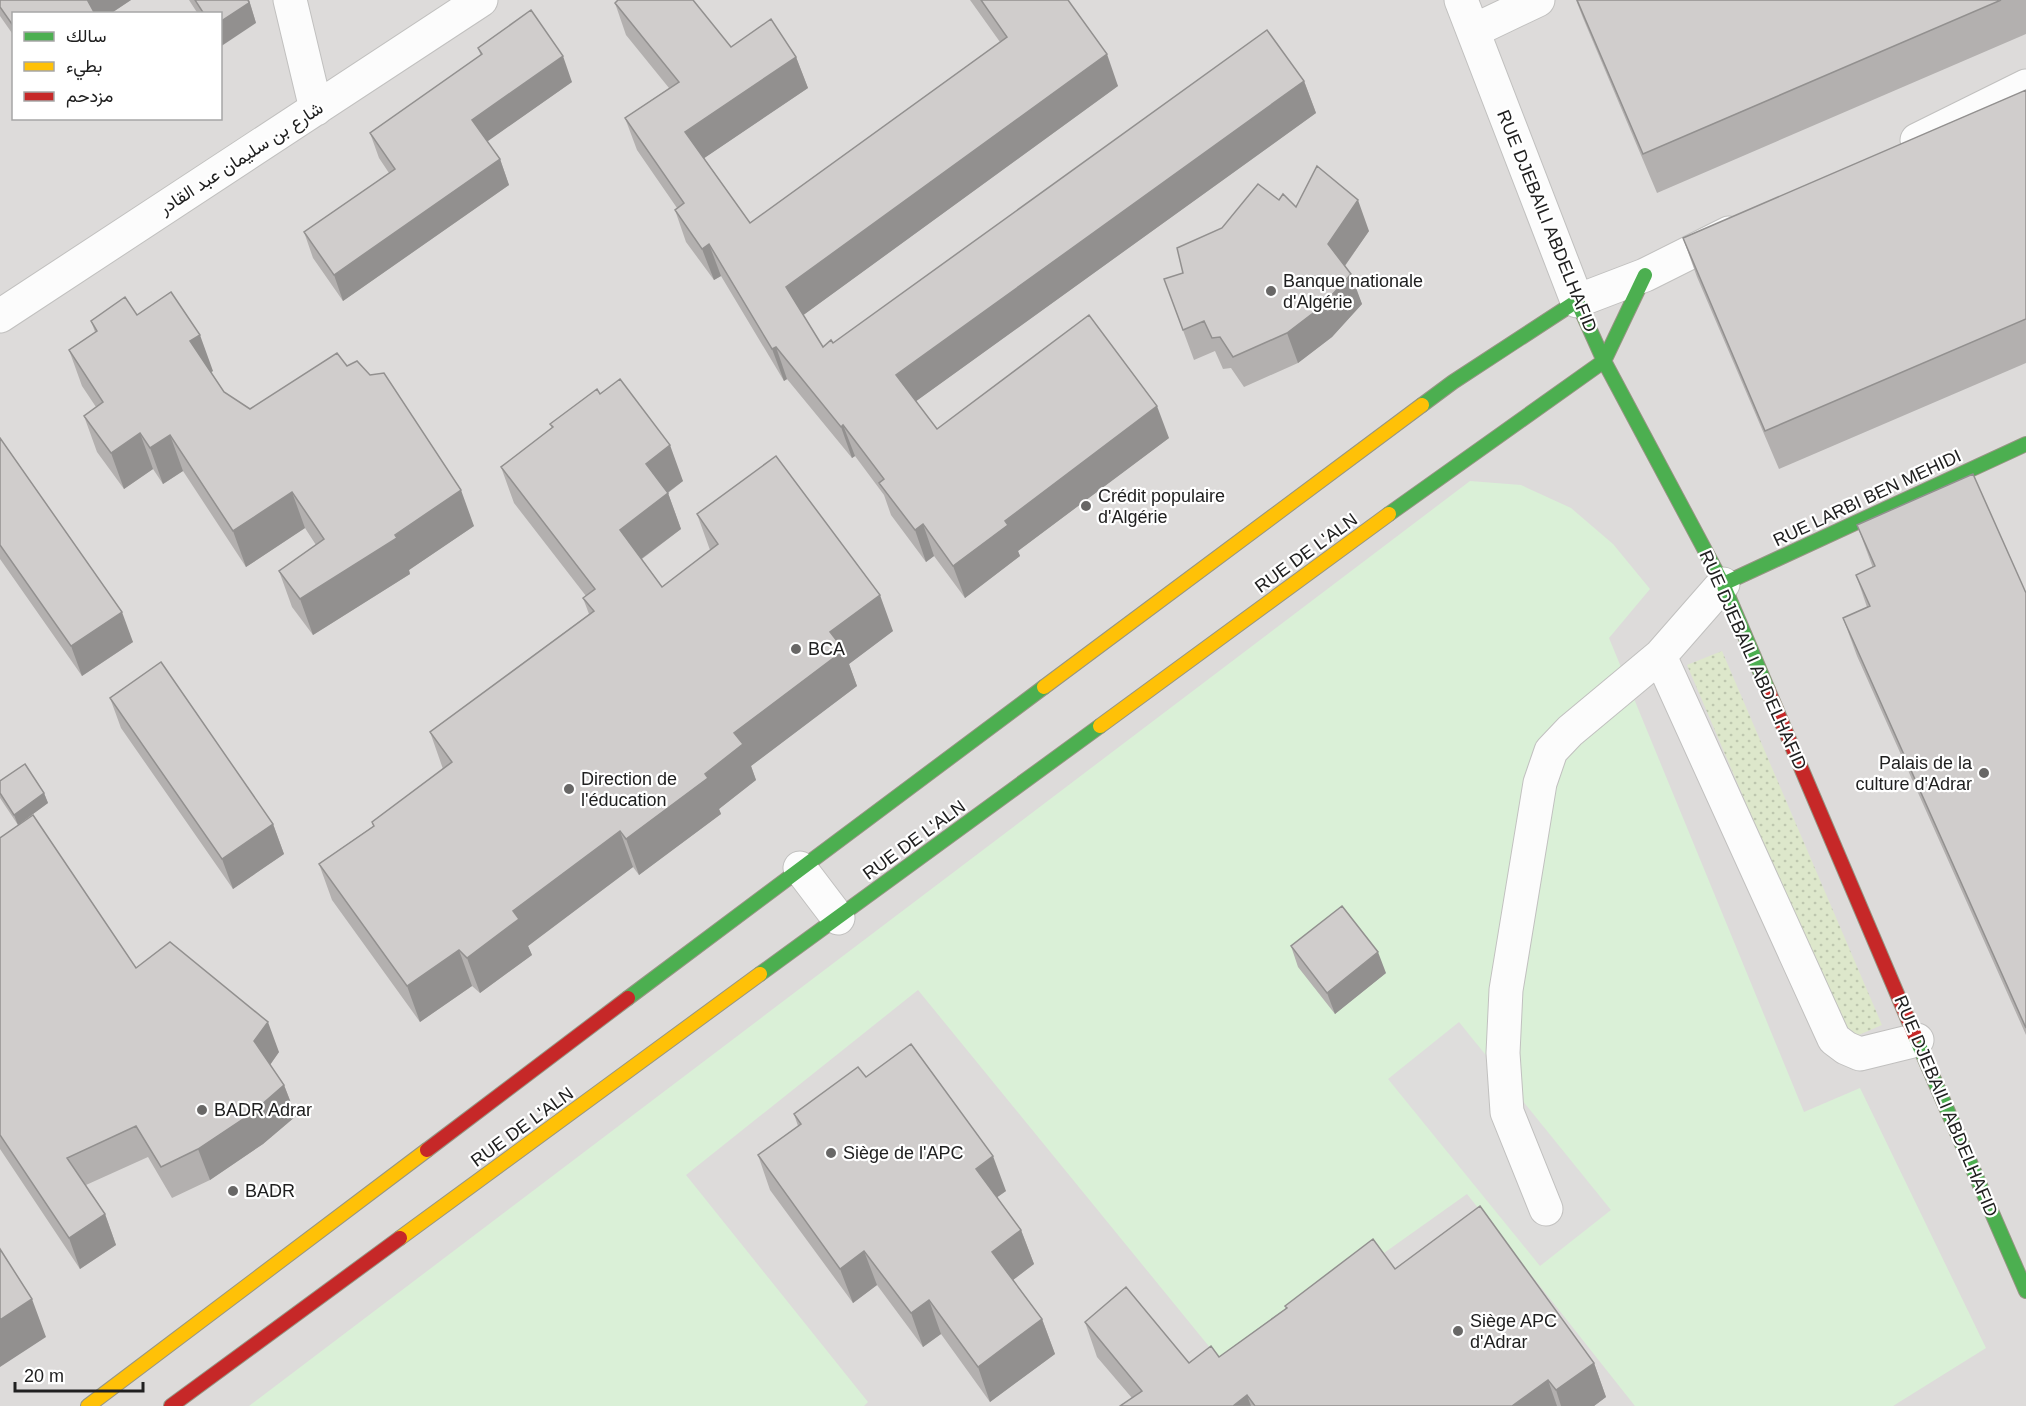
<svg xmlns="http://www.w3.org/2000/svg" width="2026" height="1406" font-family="Arial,Vazirmatn,sans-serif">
  <defs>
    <pattern id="grass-dots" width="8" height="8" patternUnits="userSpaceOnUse" patternTransform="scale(1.5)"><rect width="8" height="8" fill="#dde7cb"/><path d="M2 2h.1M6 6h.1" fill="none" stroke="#bdc6ae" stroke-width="1.8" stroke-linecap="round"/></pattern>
  </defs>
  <rect width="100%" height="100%" fill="#edebe9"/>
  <path fill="#dddbda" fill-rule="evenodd" d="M 0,0 L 2026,0 L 2026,1406 L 0,1406 ZM 14,14 L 220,14 L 220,118 L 14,118 Z"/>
  <path fill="url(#grass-dots)" d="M 1722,651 L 1882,1025 L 1847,1040 L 1687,665 Z"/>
  <path fill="#daf0d7" d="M 1470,481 L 1521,485 L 1571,508 L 1613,544 L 1650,589 L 1609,638 L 1804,1112 L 1860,1088 L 1986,1348 L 1893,1406 L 1635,1406 L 1467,1194 L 1225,1366 L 918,990 L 686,1175 L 868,1402 L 864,1406 L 249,1406 Z"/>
  <path fill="#dedddc" d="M 1459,1022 L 1611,1210 L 1540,1266 L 1388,1079 Z"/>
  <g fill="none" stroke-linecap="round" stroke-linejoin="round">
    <g stroke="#c1c0bf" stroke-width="35">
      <path id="street" d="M 290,0 L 316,109
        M 1461,0 L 1577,301 L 1645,275 L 1729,233
        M 1473,31 L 1538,0
        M 1917,140 L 2026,86
        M 0,316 L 481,0
        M 1660,656 L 1834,1039 L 1846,1048 L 1860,1054 L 1917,1040
        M 800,868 L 838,918
        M 1546,1209 L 1507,1112 L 1503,1053 L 1506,990 L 1540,783 L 1551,751 L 1570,731 L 1660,656 L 1723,584"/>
    </g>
    <g stroke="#969583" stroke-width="16">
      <path id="fast" d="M 1422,405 L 1453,382 L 1577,301 L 1604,361 L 1723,584 L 1768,690
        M 1389,514 L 1604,361 L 1645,275
        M 1723,584 L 2026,444
        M 760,974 L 1100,726
        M 628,998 L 1044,687
        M 1915,1036 L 2026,1291"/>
    </g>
    <g stroke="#969583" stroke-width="16">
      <path id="slow" d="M 1044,687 L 1422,405
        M 1100,726 L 1389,514
        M 400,1238 L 760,974
        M 88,1406 L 427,1150"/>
    </g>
    <g stroke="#969583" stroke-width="16">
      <path id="jam" d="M 1768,690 L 1915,1036
        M 427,1150 L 628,998
        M 171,1406 L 400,1238"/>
    </g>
    <use href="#street" stroke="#fcfcfc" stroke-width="33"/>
    <use href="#fast" stroke="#4caf50" stroke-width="14"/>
    <use href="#slow" stroke="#ffc107" stroke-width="14"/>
    <use href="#jam" stroke="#c62828" stroke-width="14"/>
  </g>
  <path fill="#b3b0af" d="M 0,0 L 131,0 L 110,14 L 14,14 L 14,36 L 0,16 Z
    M 189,0 L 249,0 L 256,23 L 220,14 L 198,14 Z
    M 970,0 L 1068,0 L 1118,86 L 803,315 L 823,347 L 833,343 L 1304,81 L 1316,113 L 916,401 L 937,429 L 1169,438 L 1018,551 L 1020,556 L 965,598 L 934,556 L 926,562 L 891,515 L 884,495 L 855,456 L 852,458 L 787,379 L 784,381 L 721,276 L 714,280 L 686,242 L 675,210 L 677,208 L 637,150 L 625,118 L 669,88 L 626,35 L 615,3 L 731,47 L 796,57 L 808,88 L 704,158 L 750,223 L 1000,42 Z
    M 1576,0 L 2026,0 L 2026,34 L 1657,193 L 1583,18 Z
    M 478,48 L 572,82 L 487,141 L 500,159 L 509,185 L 343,301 L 313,258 L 304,232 L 389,173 L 379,158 L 370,133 L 481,56 Z
    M 2026,90 L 2026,363 L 1779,469 L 1697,277 L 1683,238 Z
    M 1296,207 L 1369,231 L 1345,266 L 1362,304 L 1332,337 L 1298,363 L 1244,387 L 1231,368 L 1223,369 L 1215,351 L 1194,360 L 1164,279 L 1183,273 L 1222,228 Z
    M 137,315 L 213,371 L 211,372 L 224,392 L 250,409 L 474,526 L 409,570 L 410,574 L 313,635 L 292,607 L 279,571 L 316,545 L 305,528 L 246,567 L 183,471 L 163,484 L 153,469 L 124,489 L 97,452 L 84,416 L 96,407 L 82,386 L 69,350 L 95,332 L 91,321 Z
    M 600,394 L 683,481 L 668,493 L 681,529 L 642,559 L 662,587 L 710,550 L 697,514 L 893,631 L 849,664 L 857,686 L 751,766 L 756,780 L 719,809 L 721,814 L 639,875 L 633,867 L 528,946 L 532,955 L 480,993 L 472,986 L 420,1022 L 332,900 L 319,864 L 373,826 L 372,822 L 443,769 L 430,732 L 589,614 L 583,598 L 586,596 L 514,503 L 501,467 L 552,428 L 550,424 Z
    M 0,438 L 133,642 L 82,676 L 0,559 Z
    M 1857,525 L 2026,593 L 2026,1035 L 1857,656 L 1843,618 L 1867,607 L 1856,575 L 1873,568 Z
    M 110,698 L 273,824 L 284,854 L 233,889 L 121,728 Z
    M 0,781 L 44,793 L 48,803 L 18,825 L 0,798 Z
    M 0,838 L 136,968 L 279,1052 L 270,1065 L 284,1085 L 296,1116 L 263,1144 L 210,1180 L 172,1198 L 148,1157 L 86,1185 L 105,1214 L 116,1245 L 80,1269 L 0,1149 Z
    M 1291,946 L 1386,973 L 1335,1014 L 1298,967 Z
    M 866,1077 L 1006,1191 L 997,1197 L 1021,1230 L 1034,1264 L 1013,1280 L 1042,1319 L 1055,1354 L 990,1402 L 941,1334 L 923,1347 L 877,1285 L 853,1303 L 770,1190 L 758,1155 L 798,1126 L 794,1114 Z
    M 1395,1269 L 1594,1363 L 1606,1397 L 1594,1406 L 1120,1406 L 1132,1398 L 1097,1357 L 1085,1322 L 1189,1363 L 1219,1357 L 1286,1308 L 1285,1306 Z"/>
  <path fill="#92908f" d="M 90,0 L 131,0 L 110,14 L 92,14 L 88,1 Z
    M 248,0 L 249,0 L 256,23 L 220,47 L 220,22 Z
    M 1107,54 L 1118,86 L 798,319 L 786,287 Z
    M 563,56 L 572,82 L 481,146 L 472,120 Z
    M 796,57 L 808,88 L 697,163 L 685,132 Z
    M 1304,81 L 1316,113 L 908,407 L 896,375 Z
    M 500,159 L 509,185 L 343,301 L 334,275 Z
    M 1358,200 L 1369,231 L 1339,274 L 1328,244 Z
    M 709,244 L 721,276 L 714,280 L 702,249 Z
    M 1351,274 L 1362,304 L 1332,337 L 1298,363 L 1287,333 Z
    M 200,335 L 213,371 L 203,377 L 190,341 Z
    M 776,347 L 787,379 L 784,381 L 772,349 Z
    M 1157,406 L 1169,438 L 1018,551 L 1020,556 L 965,598 L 953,566 L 1005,521 Z
    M 843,425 L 855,456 L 852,458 L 841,427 Z
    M 140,433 L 153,469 L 124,489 L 111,453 Z
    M 170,435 L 183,471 L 163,484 L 150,448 Z
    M 670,445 L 683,481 L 659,499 L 646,464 Z
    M 461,490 L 474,526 L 409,570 L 410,574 L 313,635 L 300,599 Z
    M 292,492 L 305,528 L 246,567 L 233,531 Z
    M 668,493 L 681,529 L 633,565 L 620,530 Z
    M 923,524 L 934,556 L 926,562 L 915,530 Z
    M 880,595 L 893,631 L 849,664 L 857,686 L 751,766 L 756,780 L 719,809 L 721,814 L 639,875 L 626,839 L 705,774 L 734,733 L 830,632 Z
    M 122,612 L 133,642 L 82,676 L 71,646 Z
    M 44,793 L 48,803 L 18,825 L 14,815 Z
    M 273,824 L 284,854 L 233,889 L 222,859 Z
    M 620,831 L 633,867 L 528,946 L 532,955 L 480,993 L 467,958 L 513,911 Z
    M 459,950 L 472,986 L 420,1022 L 407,986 Z
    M 1378,952 L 1386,973 L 1335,1014 L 1327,993 Z
    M 268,1022 L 279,1052 L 265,1072 L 254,1041 Z
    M 284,1085 L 296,1116 L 263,1144 L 210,1180 L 198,1149 Z
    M 993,1156 L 1006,1191 L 989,1203 L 976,1169 Z
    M 105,1214 L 116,1245 L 80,1269 L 69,1238 Z
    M 1021,1230 L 1034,1264 L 1005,1286 L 992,1252 Z
    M 864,1251 L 877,1285 L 853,1303 L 840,1269 Z
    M 32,1299 L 46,1337 L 0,1367 L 0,1320 Z
    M 929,1300 L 941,1334 L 923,1347 L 911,1313 Z
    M 1042,1319 L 1055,1354 L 990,1402 L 978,1367 Z
    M 1594,1363 L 1606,1397 L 1594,1406 L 1561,1406 L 1556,1390 Z
    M 1548,1380 L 1557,1406 L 1512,1406 Z
    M 1247,1395 L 1251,1406 L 1233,1406 Z"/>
  <path fill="#d0cdcc" stroke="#92908f" stroke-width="1.5" d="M 0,0 L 90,0 L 88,1 L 95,14 L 14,14 L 14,27 L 0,7 Z
    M 195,0 L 248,0 L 249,3 L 220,22 L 220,14 L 204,14 Z
    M 618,0 L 693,0 L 731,47 L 771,19 L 796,57 L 685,132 L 750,223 L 1007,37 L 981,0 L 1068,0 L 1107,54 L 786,287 L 823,347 L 831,340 L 833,343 L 1267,30 L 1304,81 L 896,375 L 937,429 L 1089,315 L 1157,406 L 1005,521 L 1008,525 L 953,566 L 923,524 L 915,530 L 879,483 L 884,479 L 843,425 L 841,427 L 776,347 L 772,349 L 709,244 L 702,249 L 675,210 L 684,203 L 625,118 L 679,82 L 615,3 Z
    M 1577,0 L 2001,0 L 1643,154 Z
    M 531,10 L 563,56 L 472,120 L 500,159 L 334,275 L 304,232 L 395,169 L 370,133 L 482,54 L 478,48 Z
    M 2026,90 L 2026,319 L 1765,431 L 1683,238 Z
    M 1317,166 L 1358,200 L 1328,244 L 1351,274 L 1321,307 L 1287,333 L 1233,357 L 1220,337 L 1212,338 L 1204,321 L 1183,330 L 1164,279 L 1183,273 L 1177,248 L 1222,228 L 1258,184 L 1279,200 L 1283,194 L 1296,207 Z
    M 171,292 L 200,335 L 190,341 L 224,392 L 250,409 L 337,353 L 347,366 L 357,361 L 370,375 L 384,373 L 461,490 L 395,535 L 397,538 L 300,599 L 279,571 L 324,539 L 292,492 L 233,531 L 170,435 L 150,448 L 140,433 L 111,453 L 84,416 L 103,402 L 69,350 L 97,331 L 91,321 L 125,297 L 137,315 Z
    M 620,379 L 670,445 L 646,464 L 668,493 L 620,530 L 662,587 L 718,544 L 697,514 L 776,456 L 880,595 L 830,632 L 844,650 L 734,733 L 743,744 L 705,774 L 708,778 L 626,839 L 620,831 L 513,911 L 519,919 L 467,958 L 459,950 L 407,986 L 319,864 L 374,826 L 372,822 L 452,762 L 430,732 L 594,611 L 583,598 L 595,589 L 501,467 L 553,427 L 550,424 L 597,389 L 600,394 Z
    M 0,438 L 122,612 L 71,646 L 0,545 Z
    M 1973,474 L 2026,593 L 2026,1028 L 1843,618 L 1870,606 L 1856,575 L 1875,566 L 1857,525 Z
    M 161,662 L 273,824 L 222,859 L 110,698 Z
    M 25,764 L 44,793 L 14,815 L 0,793 L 0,781 Z
    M 33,815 L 136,968 L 170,942 L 268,1022 L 254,1041 L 284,1085 L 252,1113 L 198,1149 L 161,1167 L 136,1126 L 67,1158 L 105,1214 L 69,1238 L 0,1135 L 0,838 Z
    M 1342,906 L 1378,952 L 1327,993 L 1291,946 Z
    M 911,1044 L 993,1156 L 976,1169 L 1021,1230 L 992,1252 L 1042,1319 L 978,1367 L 929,1300 L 911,1313 L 864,1251 L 840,1269 L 758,1155 L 801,1124 L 794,1114 L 858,1067 L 866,1077 Z
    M 1480,1206 L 1594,1363 L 1556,1390 L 1548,1380 L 1512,1406 L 1255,1406 L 1247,1395 L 1233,1406 L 1120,1406 L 1142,1391 L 1085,1322 L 1126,1287 L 1189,1363 L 1211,1346 L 1219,1357 L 1287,1308 L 1285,1306 L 1373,1239 L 1395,1269 Z
    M 0,1249 L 32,1299 L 0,1320 Z"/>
  <g fill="#686766" stroke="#fff" stroke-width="2">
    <circle cx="1271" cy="291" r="6"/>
    <circle cx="1086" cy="506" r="6"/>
    <circle cx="796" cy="649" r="6"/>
    <circle cx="1984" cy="773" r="6"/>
    <circle cx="569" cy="789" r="6"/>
    <circle cx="202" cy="1110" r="6"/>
    <circle cx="831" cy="1153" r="6"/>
    <circle cx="233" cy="1191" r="6"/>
    <circle cx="1458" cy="1331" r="6"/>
  </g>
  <g text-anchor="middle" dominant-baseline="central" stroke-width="4.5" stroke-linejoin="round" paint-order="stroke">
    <g font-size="18" fill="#202020" stroke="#fff">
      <text transform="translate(241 158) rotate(-33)">شارع بن سليمان عبد القادر</text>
      <text transform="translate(1547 221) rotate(68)">RUE DJEBAILI ABDELHAFID</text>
      <text transform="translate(1867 498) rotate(-25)">RUE LARBI BEN MEHIDI</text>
      <text transform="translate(1306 553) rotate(-36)">RUE DE L'ALN</text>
      <text transform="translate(1753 660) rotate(66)">RUE DJEBAILI ABDELHAFID</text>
      <text transform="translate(914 840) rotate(-36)">RUE DE L'ALN</text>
      <text transform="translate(1946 1106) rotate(67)">RUE DJEBAILI ABDELHAFID</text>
      <text transform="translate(522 1127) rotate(-36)">RUE DE L'ALN</text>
    </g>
    <g font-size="18" fill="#202020" stroke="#fff" text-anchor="start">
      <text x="1283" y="281">Banque nationale<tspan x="1283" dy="21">d'Algérie</tspan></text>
      <text x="1098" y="496">Crédit populaire<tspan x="1098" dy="21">d'Algérie</tspan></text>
      <text x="808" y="649">BCA</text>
      <text x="1972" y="763" text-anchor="end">Palais de la<tspan x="1972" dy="21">culture d'Adrar</tspan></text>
      <text x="581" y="779">Direction de<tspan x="581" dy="21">l'éducation</tspan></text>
      <text x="214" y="1110">BADR Adrar</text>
      <text x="843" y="1153">Siège de l'APC</text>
      <text x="245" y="1191">BADR</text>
      <text x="1470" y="1321">Siège APC<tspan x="1470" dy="21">d'Adrar</tspan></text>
    </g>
  </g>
  <rect x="12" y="12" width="210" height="108" fill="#ffffff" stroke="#a6a6a6" stroke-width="1.5"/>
  <rect x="24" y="32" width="30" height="9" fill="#4caf50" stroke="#a6a6a6" stroke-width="1.5"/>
  <text x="66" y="42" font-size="18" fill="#202020">سالك</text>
  <rect x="24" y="62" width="30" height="9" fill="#ffc107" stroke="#a6a6a6" stroke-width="1.5"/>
  <text x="66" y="72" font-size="18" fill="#202020">بطيء</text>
  <rect x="24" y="92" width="30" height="9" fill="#c62828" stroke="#a6a6a6" stroke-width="1.5"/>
  <text x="66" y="102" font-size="18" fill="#202020">مزدحم</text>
  <path d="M15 1382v9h128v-9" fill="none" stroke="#202020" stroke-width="3"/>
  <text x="24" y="1382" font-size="18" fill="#202020" stroke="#ffffff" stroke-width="4.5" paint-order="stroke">20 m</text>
</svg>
